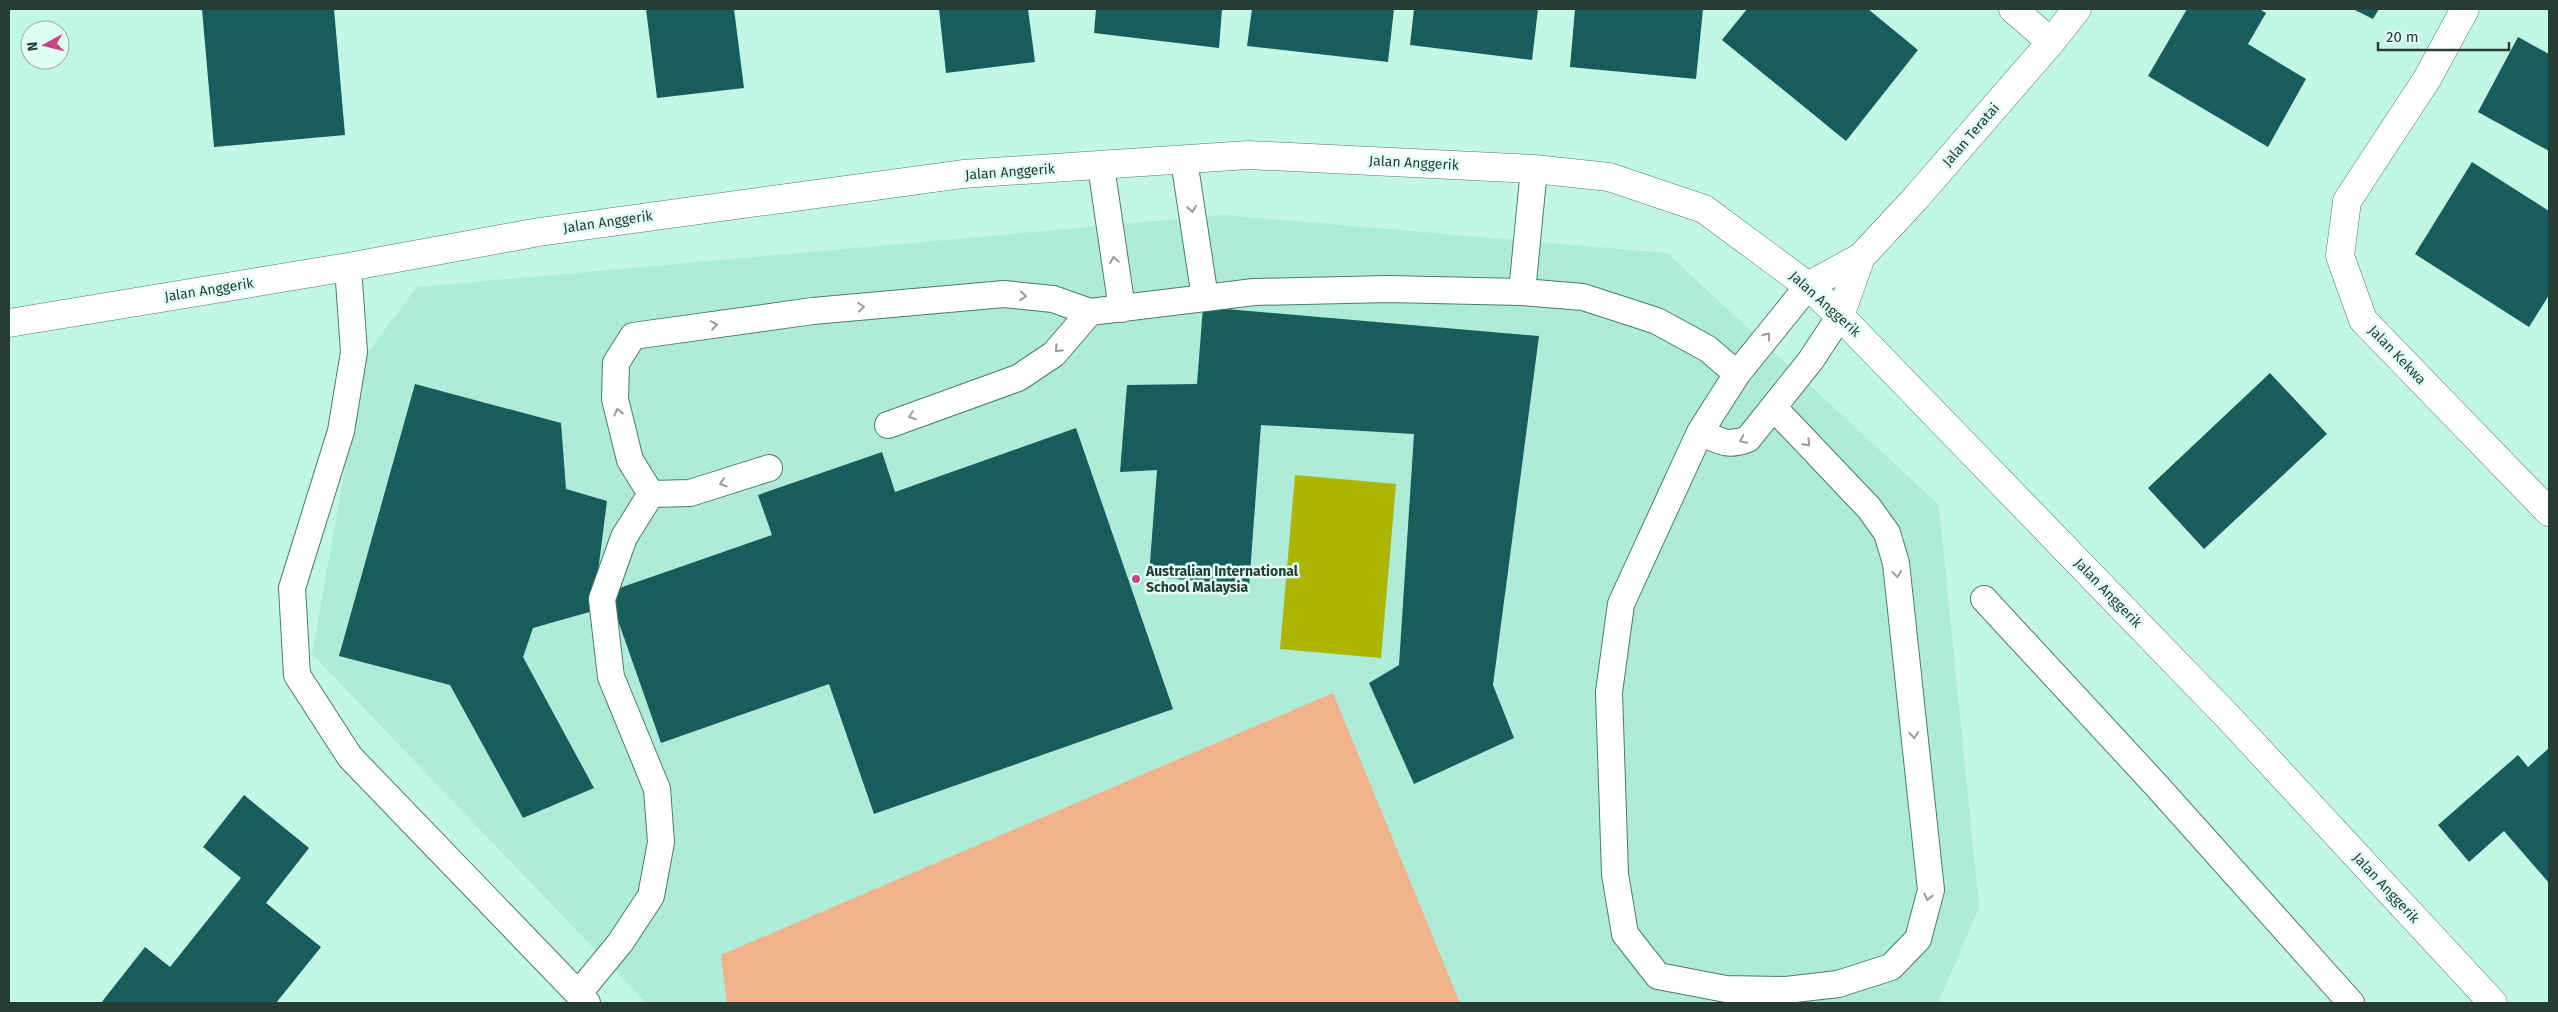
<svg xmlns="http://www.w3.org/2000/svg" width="2558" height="1012" font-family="'Fira Sans',sans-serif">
  <rect width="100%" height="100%" fill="#c2f6e5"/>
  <path fill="#afebd9" d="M 1225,215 L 1667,253 L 1939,505 L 1979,908 L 1938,1003 L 646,1003 L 312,654 L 365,356 L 417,287 Z"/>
  <path fill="#f1b28a" d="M 1333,693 L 1460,1003 L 727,1003 L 721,955 Z"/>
  <path fill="#acb600" d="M 1295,475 L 1396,484 L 1381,658 L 1280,649 Z"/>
  <path fill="#175d5c" d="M 202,9 L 334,9 L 345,135 L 214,147 Z
    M 646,9 L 734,9 L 744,88 L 657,98 Z
    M 939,9 L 1028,9 L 1035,62 L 946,73 Z
    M 1096,9 L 1222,9 L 1219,48 L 1094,33 Z
    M 1252,9 L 1394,9 L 1388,62 L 1247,46 Z
    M 1414,9 L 1538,9 L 1532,60 L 1410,45 Z
    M 1575,9 L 1703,9 L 1696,79 L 1570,67 Z
    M 1747,9 L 1868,9 L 1918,50 L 1846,141 L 1722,40 Z
    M 2187,9 L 2259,9 L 2266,13 L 2248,44 L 2306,79 L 2268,147 L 2148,76 Z
    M 2353,9 L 2379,9 L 2373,19 Z
    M 2518,37 L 2549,54 L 2549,151 L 2478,112 Z
    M 2472,162 L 2549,211 L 2549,295 L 2529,327 L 2415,254 Z
    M 1203,307 L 1539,336 L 1493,685 L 1514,738 L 1414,784 L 1369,683 L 1399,665 L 1414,434 L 1261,425 L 1249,587 L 1149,576 L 1157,470 L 1120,472 L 1127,385 L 1197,384 Z
    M 2270,373 L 2327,434 L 2204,549 L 2148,488 Z
    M 415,384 L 561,423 L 566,489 L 607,501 L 593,611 L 533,628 L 523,657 L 594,788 L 523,818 L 450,685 L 339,656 Z
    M 1076,428 L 1173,709 L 874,814 L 829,684 L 661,743 L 608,592 L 772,535 L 758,495 L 882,452 L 895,492 Z
    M 2549,748 L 2549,883 L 2504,831 L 2469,862 L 2438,825 L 2518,755 L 2528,767 Z
    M 244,795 L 309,848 L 266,903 L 321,947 L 276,1003 L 101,1003 L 145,947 L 170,967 L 241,878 L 203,847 Z"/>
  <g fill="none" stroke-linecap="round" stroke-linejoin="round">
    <g stroke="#4c7c6e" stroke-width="28">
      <path id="lane" d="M 1184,160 L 1205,298
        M 1101,166 L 1122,309
        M 348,267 L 354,352 L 341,431 L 292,588 L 297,675 L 350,757 L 587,1003
        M 1522,292 L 1534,169
        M 1774,408 L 1869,508 L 1887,533 L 1896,563 L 1931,890 L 1918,939 L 1891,967 L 1838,984 L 1786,990 L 1726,989 L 1658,976 L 1625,934 L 1615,874 L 1609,692 L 1621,604 L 1700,432 L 1737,374 L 1808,286
        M 888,425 L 1018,378 L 1054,354 L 1090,312
        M 1700,432 C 1719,441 1728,447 1748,439 L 1811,360 L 1840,316
        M 769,468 L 690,493 L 651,494 L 630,460 L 615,399 L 616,363 L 633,336 L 813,311 L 1004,294 L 1053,299 L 1090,312 L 1254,292 L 1388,289 L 1522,292 L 1583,297 L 1657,321 L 1708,349 L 1737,374
        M 1984,599 L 2156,785 L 2351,1003
        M 578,994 L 620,943 L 651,896 L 661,842 L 657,789 L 611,677 L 602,599 L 624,537 L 651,494"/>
    </g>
    <g stroke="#4c7c6e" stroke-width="29">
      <path id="street" d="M 2013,9 L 2051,42
        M 2465,9 L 2427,79 L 2347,201 L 2340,256 L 2363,320 L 2549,512
        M 1808,286 L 1861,257 L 1915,199 L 2051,42 L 2077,9
        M 1840,316 L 1861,257
        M 9,323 L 348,267 L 539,232 L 963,174 L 1248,155 L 1534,169 L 1609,177 L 1704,209 L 1808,286 L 1840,316 L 2231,720 L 2493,1003"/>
    </g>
    <use href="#lane" stroke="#fff" stroke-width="26"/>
    <use href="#street" stroke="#fff" stroke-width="28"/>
  </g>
  <defs><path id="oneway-chevron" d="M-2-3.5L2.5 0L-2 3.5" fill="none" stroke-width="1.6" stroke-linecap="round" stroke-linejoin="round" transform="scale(1.25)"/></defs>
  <g stroke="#949e9a">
    <use href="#oneway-chevron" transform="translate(1192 209) rotate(81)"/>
    <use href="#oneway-chevron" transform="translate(1114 260) rotate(-99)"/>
    <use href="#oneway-chevron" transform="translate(1023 296) rotate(5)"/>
    <use href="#oneway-chevron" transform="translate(861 307) rotate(-5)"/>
    <use href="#oneway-chevron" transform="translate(714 325) rotate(-8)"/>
    <use href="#oneway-chevron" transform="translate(1767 336) rotate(-52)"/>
    <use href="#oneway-chevron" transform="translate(1058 349) rotate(133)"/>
    <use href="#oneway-chevron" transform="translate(618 412) rotate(-104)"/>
    <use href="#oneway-chevron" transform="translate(912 416) rotate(160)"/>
    <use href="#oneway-chevron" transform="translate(1743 440) rotate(154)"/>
    <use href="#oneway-chevron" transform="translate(1807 443) rotate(46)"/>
    <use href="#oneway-chevron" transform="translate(723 483) rotate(162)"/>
    <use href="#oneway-chevron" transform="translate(1897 574) rotate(84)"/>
    <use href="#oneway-chevron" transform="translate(1914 735) rotate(84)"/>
    <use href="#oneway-chevron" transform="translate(1928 897) rotate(103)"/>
  </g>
  <circle fill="#ca4486" stroke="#dffef4" stroke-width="2" cx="1136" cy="579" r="5"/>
  <g text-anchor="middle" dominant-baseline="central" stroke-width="5" stroke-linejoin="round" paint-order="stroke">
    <g font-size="14" fill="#283c36" stroke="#dffef4">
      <text transform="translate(1971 135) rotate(-49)">Jalan Teratai</text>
      <text transform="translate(1414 163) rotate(3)">Jalan Anggerik</text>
      <text transform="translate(1010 172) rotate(-4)">Jalan Anggerik</text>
      <text transform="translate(608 222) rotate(-8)">Jalan Anggerik</text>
      <text transform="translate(209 290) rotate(-9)">Jalan Anggerik</text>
      <text transform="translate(1825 304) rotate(42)">Jalan Anggerik</text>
      <text transform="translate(2397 355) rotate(46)">Jalan Kekwa</text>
      <text transform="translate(2108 593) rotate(46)">Jalan Anggerik</text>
      <text transform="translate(2386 888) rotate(47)">Jalan Anggerik</text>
    </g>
    <g font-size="14" font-weight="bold" fill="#283c36" stroke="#dffef4" text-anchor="start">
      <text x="1146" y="571">Australian International<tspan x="1146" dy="16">School Malaysia</tspan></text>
    </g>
  </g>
  <rect width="2558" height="1012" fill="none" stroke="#283c36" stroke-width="20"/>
  <g transform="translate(45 45) rotate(263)"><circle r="24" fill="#dffef4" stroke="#96b0a8"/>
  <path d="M0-4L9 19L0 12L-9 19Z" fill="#ca4486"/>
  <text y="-8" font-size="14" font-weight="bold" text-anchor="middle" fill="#283c36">N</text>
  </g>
  <path d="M2378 42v8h131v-8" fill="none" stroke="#283c36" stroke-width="2.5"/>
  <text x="2386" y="42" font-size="15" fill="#283c36" stroke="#dffef4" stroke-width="4" paint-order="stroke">20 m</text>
</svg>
